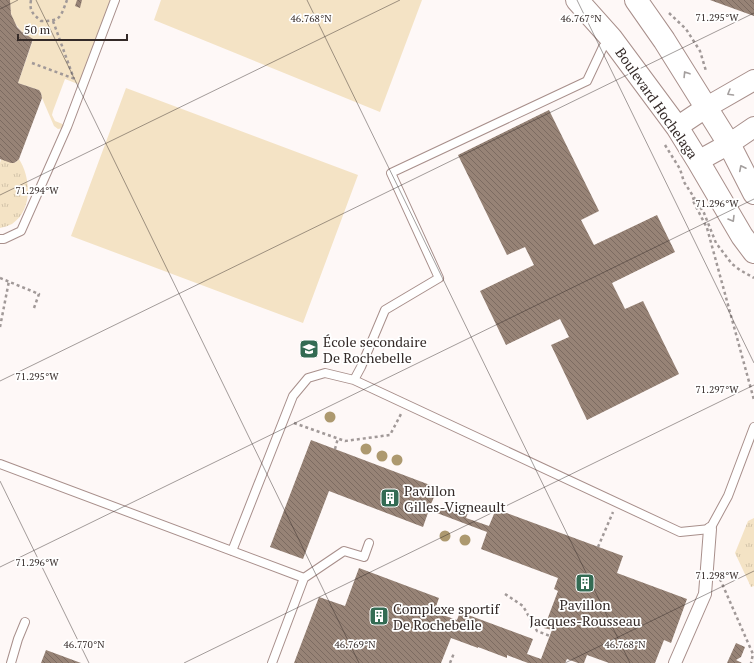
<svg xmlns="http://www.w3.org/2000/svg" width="754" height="663" font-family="'PT Serif',serif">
  <defs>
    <pattern id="grass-tufts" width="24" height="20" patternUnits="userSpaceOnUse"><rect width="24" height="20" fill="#f4e3c5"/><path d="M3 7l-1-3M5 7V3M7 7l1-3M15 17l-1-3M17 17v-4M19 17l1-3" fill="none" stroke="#d2c3a9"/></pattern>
    <pattern id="building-back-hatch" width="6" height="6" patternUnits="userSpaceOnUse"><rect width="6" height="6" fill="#978376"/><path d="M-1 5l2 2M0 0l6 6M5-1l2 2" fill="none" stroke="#7c6b61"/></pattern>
  </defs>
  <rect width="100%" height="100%" fill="#fef8f7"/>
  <path fill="url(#grass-tufts)" d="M 1,159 L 14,163 L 17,161 L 19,159 C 31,178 33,210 12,224 C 8,226 4,227 0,228 L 0,163 Z
    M 754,518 L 754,586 L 751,587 L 735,553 L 748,521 Z"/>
  <path fill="#f4e3c5" d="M 10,0 L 112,0 L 83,86 L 65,79 L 53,111 L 52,115 L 55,121 L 65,125 L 63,128 L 58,129 L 54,126 L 42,98 L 41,93 L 39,90 L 18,83 L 33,40 C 17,30 9,19 10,0 Z
    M 161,0 L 422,0 L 380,112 L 154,20 Z
    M 126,88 L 358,175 L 303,323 L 71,236 Z"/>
  <path fill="url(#building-back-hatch)" d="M 0,0 L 10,0 L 11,14 L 17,27 L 22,32 L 33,39 L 18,83 L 39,90 L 41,93 L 42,98 L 19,159 L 17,161 L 14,163 L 11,163 L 0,159 Z
    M 77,0 L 82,0 L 80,8 L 75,6 Z
    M 710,0 L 754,0 L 754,16 Z
    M 549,110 L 599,211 L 581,220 L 594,245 L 657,215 L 675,252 L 612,283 L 625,309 L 643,301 L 679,374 L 587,420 L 551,345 L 569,337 L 560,319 L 506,345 L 480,291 L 534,265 L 525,247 L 507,255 L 458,155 Z
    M 311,440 L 438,488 L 431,504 L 453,512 L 456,505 L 469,510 L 466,518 L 489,526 L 496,509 L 623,556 L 617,573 L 687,599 L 671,643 L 664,640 L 655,663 L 609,663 L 587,655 L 584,663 L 578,663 L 567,659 L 565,663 L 528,663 L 507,655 L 507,658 L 478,647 L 478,648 L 451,638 L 441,663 L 294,663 L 319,597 L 345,606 L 359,568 L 439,598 L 434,612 L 457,620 L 460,612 L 533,639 L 527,654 L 541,659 L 552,630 L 544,628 L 558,591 L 554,589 L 558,578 L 481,549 L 487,532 L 429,510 L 423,527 L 329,491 L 303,559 L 270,547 Z
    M 736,643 L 745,647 L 741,657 L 736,660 L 742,663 L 727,663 Z
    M 46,650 L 81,663 L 41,663 Z"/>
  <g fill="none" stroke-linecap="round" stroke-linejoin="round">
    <g stroke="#a88f8b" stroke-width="10">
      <path id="service" d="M 0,239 L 4,239 L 21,231 L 67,127 L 115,0
        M 354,380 L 680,532 L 710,529 L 728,496 L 754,427
        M 0,464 L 304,578
        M 232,551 L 293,396 L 308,378 L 325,373 L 354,380 L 361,367 L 385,310 L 439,278 L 391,173 L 587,81 L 603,47 L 611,39
        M 11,663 L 18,639 L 25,622
        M 272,663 L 304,578 L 344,551 L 364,557 L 369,543"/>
    </g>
    <g stroke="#a88f8b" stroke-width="14">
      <path id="pedestrian" d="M 675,663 L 705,594 L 710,529"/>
    </g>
    <g stroke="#a88f8b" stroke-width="22">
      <path id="tertiary" d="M 677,127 L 707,107 L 754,80
        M 698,161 L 729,144 L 754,127"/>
    </g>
    <g stroke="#a88f8b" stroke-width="24">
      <path id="secondary" d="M 577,0 L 611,38 L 677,127 L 698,161 L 742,236 L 754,252
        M 636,0 L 664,40 L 729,144 L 754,193"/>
    </g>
    <path stroke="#a19998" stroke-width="2.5" stroke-dasharray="3 3" stroke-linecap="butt" d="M 31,0 C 29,11 33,14 41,21 C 61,21 60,18 67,0
      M 669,13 L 686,29 L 700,51 L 706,71
      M 53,21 L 74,79
      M 32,63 L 75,79
      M 665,145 L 680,169 L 684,182 L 704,213 L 716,243 L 732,264 L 740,270 L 754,278
      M 695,198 L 692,199 L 707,228 L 754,400
      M 0,278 L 39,294 L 34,308
      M 0,327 L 9,281
      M 294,423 L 345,441 L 390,435 L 401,414
      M 335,449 L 338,438
      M 598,547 L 613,512
      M 720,579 L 753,654 L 751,663
      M 505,594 L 523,606 L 537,631 L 550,636
      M 450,663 L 454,653"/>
    <use href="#service" stroke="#fff" stroke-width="8"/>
    <use href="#pedestrian" stroke="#fff" stroke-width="12"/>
    <use href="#tertiary" stroke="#fff" stroke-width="20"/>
    <use href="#secondary" stroke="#fff" stroke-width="22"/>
  </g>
  <g fill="#ad996f">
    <circle cx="330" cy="417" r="5.5"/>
    <circle cx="366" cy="449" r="5.5"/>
    <circle cx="382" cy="456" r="5.5"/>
    <circle cx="397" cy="460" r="5.5"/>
    <circle cx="445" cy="536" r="5.5"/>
    <circle cx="465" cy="540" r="5.5"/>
  </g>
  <defs><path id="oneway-chevron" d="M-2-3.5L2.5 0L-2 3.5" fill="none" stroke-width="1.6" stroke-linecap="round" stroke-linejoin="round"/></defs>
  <g stroke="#a49f9e">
    <use href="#oneway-chevron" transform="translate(686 74) rotate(-122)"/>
    <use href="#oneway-chevron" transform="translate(730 93) rotate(150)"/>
    <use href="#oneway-chevron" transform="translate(742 168) rotate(-117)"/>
    <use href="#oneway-chevron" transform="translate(732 219) rotate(59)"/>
  </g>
  <path fill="none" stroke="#342a28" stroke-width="1" stroke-opacity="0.45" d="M 36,0 L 359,663M 307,0 L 630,663M 577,0 L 754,363M 0,9 L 18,0M 0,195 L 400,0M 0,381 L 754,13M 0,481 L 89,663M 0,567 L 754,199M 184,663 L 754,385M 565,663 L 754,571"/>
  <defs>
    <g id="school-square" transform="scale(1)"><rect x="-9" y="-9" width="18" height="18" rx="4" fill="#336b53" stroke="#fff"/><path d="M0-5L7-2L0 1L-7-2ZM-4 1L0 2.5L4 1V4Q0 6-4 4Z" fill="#fff"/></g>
    <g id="building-square" transform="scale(1)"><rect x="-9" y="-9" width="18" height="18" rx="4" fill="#336b53" stroke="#fff"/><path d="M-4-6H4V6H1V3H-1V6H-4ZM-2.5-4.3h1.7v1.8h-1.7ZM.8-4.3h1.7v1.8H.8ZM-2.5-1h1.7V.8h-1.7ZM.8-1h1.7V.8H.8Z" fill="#fff"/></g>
  </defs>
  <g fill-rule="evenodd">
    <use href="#school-square" x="309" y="349"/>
    <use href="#building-square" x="390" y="498"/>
    <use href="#building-square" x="585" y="583"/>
    <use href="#building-square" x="379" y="616"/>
  </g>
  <g text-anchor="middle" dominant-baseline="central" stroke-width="3.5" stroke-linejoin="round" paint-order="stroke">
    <g font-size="14" fill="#342a28" stroke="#fff">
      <text transform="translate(657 103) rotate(55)">Boulevard Hochelaga</text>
    </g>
    <g font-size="14" fill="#342a28" stroke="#fff" text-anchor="start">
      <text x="323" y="341">École secondaire<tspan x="323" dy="16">De Rochebelle</tspan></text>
      <text x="404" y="490">Pavillon<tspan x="404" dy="16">Gilles-Vigneault</tspan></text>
      <text x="585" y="604" text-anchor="middle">Pavillon<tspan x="585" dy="16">Jacques-Rousseau</tspan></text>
      <text x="393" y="608">Complexe sportif<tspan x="393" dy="16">De Rochebelle</tspan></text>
    </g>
  </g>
  <g font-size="10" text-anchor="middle" fill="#342a28" stroke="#fff" stroke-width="3.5" stroke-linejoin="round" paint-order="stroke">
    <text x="717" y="21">71.295°W</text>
    <text x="311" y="22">46.768°N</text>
    <text x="581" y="22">46.767°N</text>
    <text x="37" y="194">71.294°W</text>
    <text x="717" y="207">71.296°W</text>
    <text x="37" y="380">71.295°W</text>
    <text x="717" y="393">71.297°W</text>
    <text x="37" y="566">71.296°W</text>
    <text x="717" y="579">71.298°W</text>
    <text x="84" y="648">46.770°N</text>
    <text x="355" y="648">46.769°N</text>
    <text x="625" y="648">46.768°N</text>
  </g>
  <path d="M18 34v6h109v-6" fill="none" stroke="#342a28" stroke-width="2"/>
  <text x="24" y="34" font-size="12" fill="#342a28" stroke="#ffffff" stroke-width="3" paint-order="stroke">50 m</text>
</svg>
